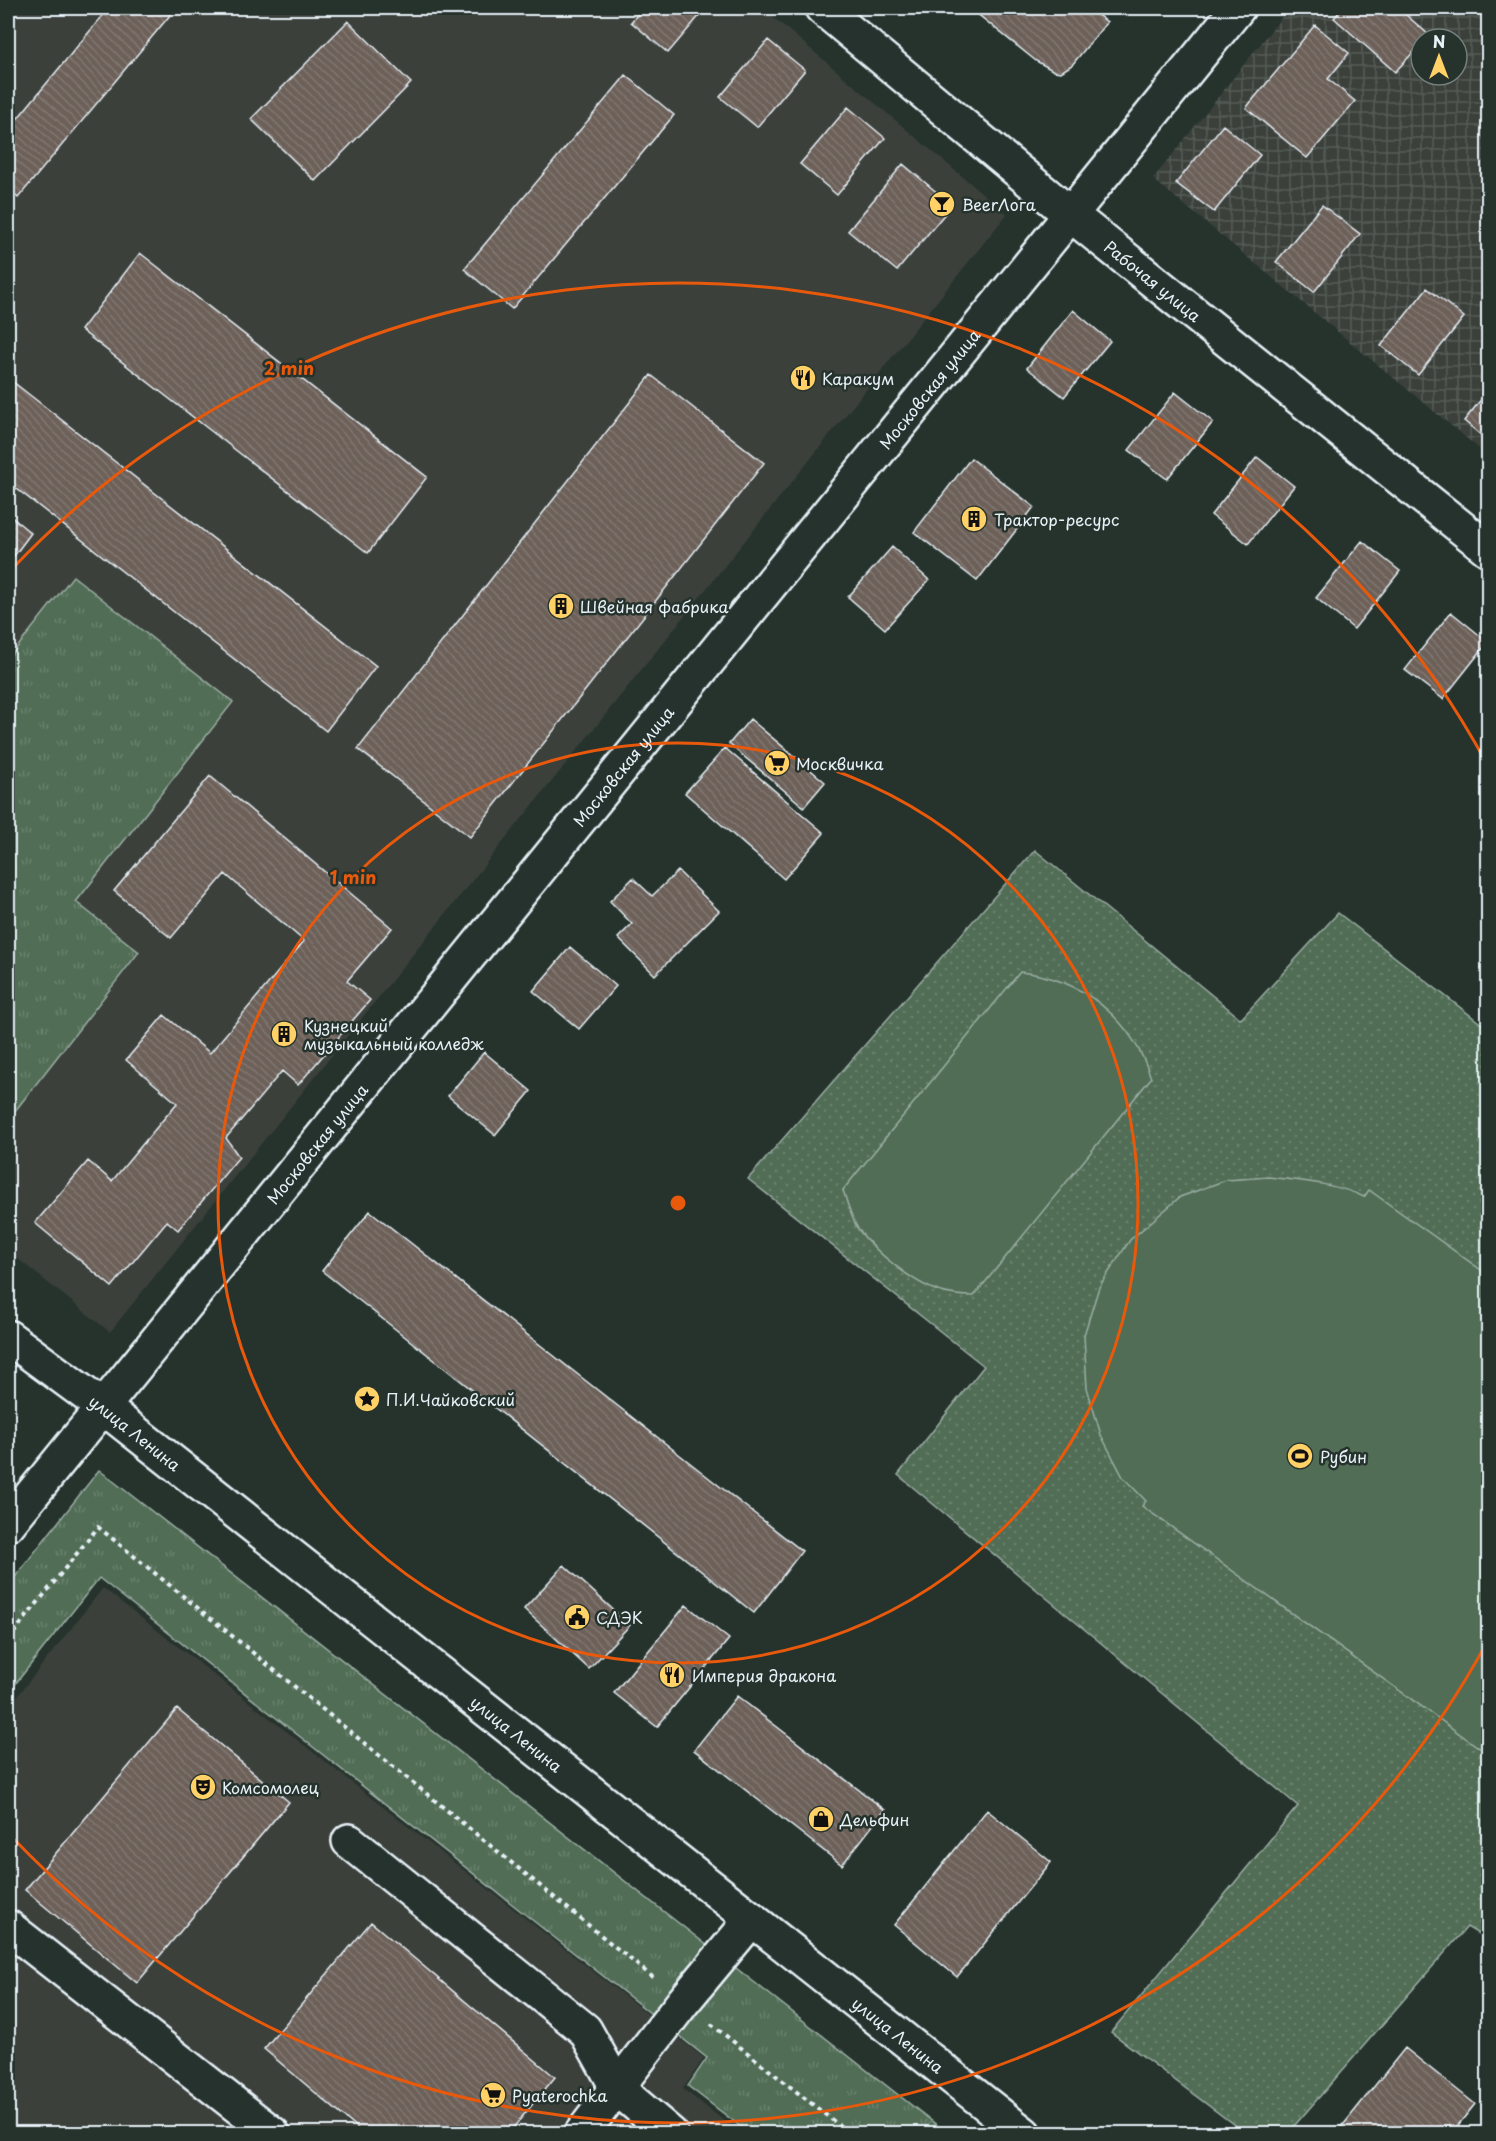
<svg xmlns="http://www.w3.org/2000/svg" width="1496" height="2141" font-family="'Playpen Sans',sans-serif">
  <defs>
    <pattern id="industrial-grid" width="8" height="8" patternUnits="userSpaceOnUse" patternTransform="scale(1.5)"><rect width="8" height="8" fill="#3b403a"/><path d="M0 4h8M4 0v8" fill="none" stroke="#575c57"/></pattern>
    <pattern id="grass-dots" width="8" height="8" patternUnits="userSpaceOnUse" patternTransform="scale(1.5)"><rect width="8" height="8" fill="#516d55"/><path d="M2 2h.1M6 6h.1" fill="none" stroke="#6a826e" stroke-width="1.8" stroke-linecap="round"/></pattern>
    <pattern id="park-tufts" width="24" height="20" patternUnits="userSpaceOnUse" patternTransform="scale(1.5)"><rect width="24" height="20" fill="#516d55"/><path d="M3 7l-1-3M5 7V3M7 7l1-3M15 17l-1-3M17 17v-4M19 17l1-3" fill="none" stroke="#6a826e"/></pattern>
    <pattern id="building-back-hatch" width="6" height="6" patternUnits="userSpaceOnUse" patternTransform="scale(1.5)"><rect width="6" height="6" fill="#6c6059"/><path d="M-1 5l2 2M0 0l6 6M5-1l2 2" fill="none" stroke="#817772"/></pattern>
  </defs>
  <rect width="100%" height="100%" fill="#26332d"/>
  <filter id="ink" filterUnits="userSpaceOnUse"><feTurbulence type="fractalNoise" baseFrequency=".0167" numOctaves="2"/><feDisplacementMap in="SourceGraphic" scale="12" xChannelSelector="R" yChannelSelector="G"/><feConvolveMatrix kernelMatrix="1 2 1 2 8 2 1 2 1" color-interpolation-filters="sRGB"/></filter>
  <g filter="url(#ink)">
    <path fill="#3b403a" d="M 8,8 L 762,8 L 1007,214 L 110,1332 L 8,1251 Z
      M 103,1588 L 704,2058 L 683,2089 L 740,2133 L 8,2133 L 8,1708 Z"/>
    <path fill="url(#industrial-grid)" fill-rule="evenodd" d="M 1289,8 L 1488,8 L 1488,456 L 1153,179 ZM 1421,39 L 1457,39 L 1457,75 L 1421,75 Z"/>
    <path fill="url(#grass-dots)" stroke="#9cafa6" stroke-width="1.5" d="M 1035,850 L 1241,1019 L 1338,913 L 1488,1029 L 1488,1940 L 1467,1927 L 1288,2133 L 1245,2133 L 1111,2032 L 1298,1806 L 898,1475 L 984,1366 L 748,1179 Z"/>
    <path fill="url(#park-tufts)" stroke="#9cafa6" stroke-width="1.5" d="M 73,576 L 233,702 L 76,902 L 139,952 L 8,1120 L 8,659 Z
      M 99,1470 L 947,2133 L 749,2133 L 688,2086 L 707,2058 L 99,1578 L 8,1693 L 8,1586 Z"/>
    <path fill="#516d55" stroke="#9cafa6" stroke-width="1.5" d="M 1020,972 C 1082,978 1132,1019 1151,1078 L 974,1296 C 962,1296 950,1295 938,1291 C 912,1282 874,1251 858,1229 C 851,1217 847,1203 843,1190 Z
      M 1268,1177 C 1300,1181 1335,1183 1364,1197 L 1369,1190 L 1488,1275 L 1488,1754 L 1142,1506 L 1146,1501 L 1123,1477 L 1101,1435 L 1087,1388 L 1084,1335 L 1099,1287 L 1130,1240 L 1180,1197 L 1226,1180 Z"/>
    <path fill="url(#building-back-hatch)" stroke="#e8f1f8" stroke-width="1.5" d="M 109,8 L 176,8 L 18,198 L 8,189 L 8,130 Z
      M 643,8 L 706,8 L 668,53 L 631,22 Z
      M 970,8 L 1088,8 L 1107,22 L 1072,65 L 1061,72 L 1054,71 L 1036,61 Z
      M 1343,8 L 1398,8 L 1429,35 L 1425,39 L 1421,39 L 1421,44 L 1395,72 L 1334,18 Z
      M 348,21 L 411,83 L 315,181 L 251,119 Z
      M 1315,25 L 1349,53 L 1328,79 L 1355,101 L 1307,158 L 1246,108 Z
      M 768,40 L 805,70 L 757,127 L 720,97 Z
      M 626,75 L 674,115 L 512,309 L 464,269 Z
      M 848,107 L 885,138 L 837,195 L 800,164 Z
      M 1223,125 L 1260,155 L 1214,212 L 1176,183 Z
      M 903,164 L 952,205 L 897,271 L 848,231 Z
      M 1322,205 L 1360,234 L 1314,292 L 1276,262 Z
      M 140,253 L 427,477 L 368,553 L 81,330 Z
      M 1427,288 L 1464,317 L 1418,375 L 1381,346 Z
      M 1073,310 L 1110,341 L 1064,397 L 1027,368 Z
      M 651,375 L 764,463 L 470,837 L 358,749 Z
      M 8,378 L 376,666 L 326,731 L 8,482 Z
      M 1488,391 L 1488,441 L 1464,421 Z
      M 1175,392 L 1213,422 L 1167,479 L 1129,450 Z
      M 1257,457 L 1294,486 L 1248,544 L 1211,515 Z
      M 971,458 L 1034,507 L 977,581 L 914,532 Z
      M 8,514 L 31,533 L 8,564 Z
      M 1362,541 L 1400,571 L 1354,629 L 1316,598 Z
      M 892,547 L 929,580 L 885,629 L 848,597 Z
      M 1451,612 L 1488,642 L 1443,699 L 1405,670 Z
      M 750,719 L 825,782 L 804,807 L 729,744 Z
      M 725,748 L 824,833 L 784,879 L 685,793 Z
      M 210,776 L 392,928 L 347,981 L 370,1000 L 298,1085 L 282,1071 L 226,1138 L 239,1157 L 178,1230 L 167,1221 L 112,1287 L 35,1223 L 88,1161 L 112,1181 L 177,1103 L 126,1060 L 164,1015 L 210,1053 L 304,941 L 225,874 L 171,938 L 114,891 Z
      M 678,871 L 719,911 L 655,975 L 618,938 L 632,924 L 610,901 L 633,878 L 652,896 Z
      M 570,947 L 616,986 L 579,1029 L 533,991 Z
      M 484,1052 L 531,1091 L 495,1135 L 448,1096 Z
      M 370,1211 L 802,1551 L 754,1613 L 322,1271 Z
      M 564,1565 L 630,1625 L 589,1669 L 524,1609 Z
      M 686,1605 L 729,1639 L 657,1727 L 614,1693 Z
      M 737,1696 L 885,1810 L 842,1865 L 694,1750 Z
      M 177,1709 L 289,1802 L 137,1983 L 25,1890 Z
      M 987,1810 L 1051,1862 L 957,1977 L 894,1925 Z
      M 371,1922 L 555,2077 L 508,2134 L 364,2134 L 264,2049 Z
      M 1405,2048 L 1475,2104 L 1451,2134 L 1336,2134 Z"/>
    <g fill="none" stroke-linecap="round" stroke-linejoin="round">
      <g stroke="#e8f1f8" stroke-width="38">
        <g id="minor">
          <path id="s1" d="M 822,8 L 1071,215 L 1488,549"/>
          <path id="s2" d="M 8,1337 L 103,1407 L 1024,2134"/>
          <path id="s3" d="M 8,1524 L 1238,8"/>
          <path d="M 349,1841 L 585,2030 L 618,2089 L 671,2134"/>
          <path d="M 8,1927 L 273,2134"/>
          <path d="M 581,2134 L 683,2002 L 752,1919"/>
        </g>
      </g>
      <path stroke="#e8f1f8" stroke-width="4" stroke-dasharray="4.5 4.5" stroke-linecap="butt" d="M 8,1640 L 98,1527 L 656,1980
        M 711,2024 L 850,2134"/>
      <use href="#minor" stroke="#26332d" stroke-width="33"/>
    </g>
  </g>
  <g fill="none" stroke="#e8590c" stroke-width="3">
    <circle cx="678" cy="1203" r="460"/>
    <path d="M1487 1642A920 920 0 0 1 11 1836M11 570A920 920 0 0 1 1487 764"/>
  </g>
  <defs>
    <g id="bar-disc" transform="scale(1.35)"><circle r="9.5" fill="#ffd166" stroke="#26332d"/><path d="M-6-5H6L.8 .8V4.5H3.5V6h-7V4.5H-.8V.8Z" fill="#111"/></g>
    <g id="restaurant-disc" transform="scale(1.35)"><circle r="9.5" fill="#ffd166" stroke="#26332d"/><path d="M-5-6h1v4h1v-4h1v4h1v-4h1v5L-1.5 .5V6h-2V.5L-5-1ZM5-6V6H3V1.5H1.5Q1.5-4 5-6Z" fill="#111"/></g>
    <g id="building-disc" transform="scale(1.35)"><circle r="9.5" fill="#ffd166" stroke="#26332d"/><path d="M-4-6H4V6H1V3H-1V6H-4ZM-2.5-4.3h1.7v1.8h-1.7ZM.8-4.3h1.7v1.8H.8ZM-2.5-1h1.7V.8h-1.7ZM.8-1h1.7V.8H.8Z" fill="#111"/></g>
    <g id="supermarket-disc" transform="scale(1.35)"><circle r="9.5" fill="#ffd166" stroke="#26332d"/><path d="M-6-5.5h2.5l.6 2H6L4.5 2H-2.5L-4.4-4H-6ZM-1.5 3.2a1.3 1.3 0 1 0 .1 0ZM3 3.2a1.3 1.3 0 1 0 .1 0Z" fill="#111"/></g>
    <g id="sight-disc" transform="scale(1.35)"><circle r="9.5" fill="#ffd166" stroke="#26332d"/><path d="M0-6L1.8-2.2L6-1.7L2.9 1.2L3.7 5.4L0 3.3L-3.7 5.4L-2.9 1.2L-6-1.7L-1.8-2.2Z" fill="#111"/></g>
    <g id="stadium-disc" transform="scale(1.35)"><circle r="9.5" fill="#ffd166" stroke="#26332d"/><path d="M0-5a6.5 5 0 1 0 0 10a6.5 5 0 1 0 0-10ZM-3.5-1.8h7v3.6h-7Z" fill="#111"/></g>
    <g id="civic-disc" transform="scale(1.35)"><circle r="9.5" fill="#ffd166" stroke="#26332d"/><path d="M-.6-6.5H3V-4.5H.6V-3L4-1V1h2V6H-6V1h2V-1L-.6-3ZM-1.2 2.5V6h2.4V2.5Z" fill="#111"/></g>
    <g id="theatre-disc" transform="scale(1.35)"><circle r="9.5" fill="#ffd166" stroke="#26332d"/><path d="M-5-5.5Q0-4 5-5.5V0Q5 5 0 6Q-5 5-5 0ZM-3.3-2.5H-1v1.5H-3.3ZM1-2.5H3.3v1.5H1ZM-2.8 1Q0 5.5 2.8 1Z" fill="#111"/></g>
    <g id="shop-disc" transform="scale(1.35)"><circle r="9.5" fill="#ffd166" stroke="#26332d"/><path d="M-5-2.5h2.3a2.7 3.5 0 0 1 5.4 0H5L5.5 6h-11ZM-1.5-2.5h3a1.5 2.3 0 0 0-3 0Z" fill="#111"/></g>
  </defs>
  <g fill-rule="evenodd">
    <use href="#bar-disc" x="942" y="204"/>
    <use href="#restaurant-disc" x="803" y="378"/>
    <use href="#building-disc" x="974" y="519"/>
    <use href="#building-disc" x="561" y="606"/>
    <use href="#supermarket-disc" x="777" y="763"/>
    <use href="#building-disc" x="284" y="1034"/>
    <use href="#sight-disc" x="367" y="1399"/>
    <use href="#stadium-disc" x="1300" y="1456"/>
    <use href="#civic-disc" x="577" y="1617"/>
    <use href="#restaurant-disc" x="672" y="1675"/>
    <use href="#theatre-disc" x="203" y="1787"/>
    <use href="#shop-disc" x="821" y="1819"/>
    <use href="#supermarket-disc" x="493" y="2095"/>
  </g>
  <g text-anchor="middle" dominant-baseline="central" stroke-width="5" stroke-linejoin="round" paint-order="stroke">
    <g font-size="16" fill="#e8f1f8" stroke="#26332d" text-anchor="start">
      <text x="962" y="204">BeerЛога</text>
      <text x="822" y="378">Каракум</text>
      <text x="994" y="519">Трактор-ресурс</text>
      <text x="580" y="606">Швейная фабрика</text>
      <text x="796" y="763">Москвичка</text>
      <text x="304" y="1025">Кузнецкий<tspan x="304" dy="18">музыкальный колледж</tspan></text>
      <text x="386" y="1399">П.И.Чайковский</text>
      <text x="1320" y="1456">Рубин</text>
      <text x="596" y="1617">СДЭК</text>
      <text x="692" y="1675">Империя дракона</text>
      <text x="222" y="1787">Комсомолец</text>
      <text x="840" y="1819">Дельфин</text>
      <text x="512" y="2095">Pyaterochka</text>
    </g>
    <g font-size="16" fill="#e8f1f8" stroke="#26332d">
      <text stroke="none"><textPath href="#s1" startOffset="429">Рабочая улица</textPath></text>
      <text stroke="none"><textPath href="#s3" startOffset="1462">Московская улица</textPath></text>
      <text stroke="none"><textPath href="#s3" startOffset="976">Московская улица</textPath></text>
      <text stroke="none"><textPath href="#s3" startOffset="490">Московская улица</textPath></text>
      <text stroke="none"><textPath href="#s2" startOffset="159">улица Ленина</textPath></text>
      <text stroke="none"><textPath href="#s2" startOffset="645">улица Ленина</textPath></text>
      <text stroke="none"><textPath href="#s2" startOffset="1131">улица Ленина</textPath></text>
    </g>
  </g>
  <circle cx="678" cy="1203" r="9" fill="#e8590c" stroke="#26332d" stroke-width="3"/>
  <g font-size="18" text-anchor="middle" font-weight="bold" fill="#e8590c" stroke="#26332d" stroke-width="5" stroke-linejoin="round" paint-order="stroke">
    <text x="289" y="375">2 min</text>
    <text x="353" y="884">1 min</text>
  </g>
  <rect width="1496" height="2141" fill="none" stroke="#26332d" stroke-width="30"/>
  <rect x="15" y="15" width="1466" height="2111" fill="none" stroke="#e8f1f8" stroke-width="2" filter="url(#ink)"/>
  <g transform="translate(1439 57)"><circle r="28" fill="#26332d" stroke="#747f7e" stroke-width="1.5"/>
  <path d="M0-4.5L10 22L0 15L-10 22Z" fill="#ffd166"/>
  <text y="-9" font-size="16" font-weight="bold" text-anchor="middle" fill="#e8f1f8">N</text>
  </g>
</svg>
